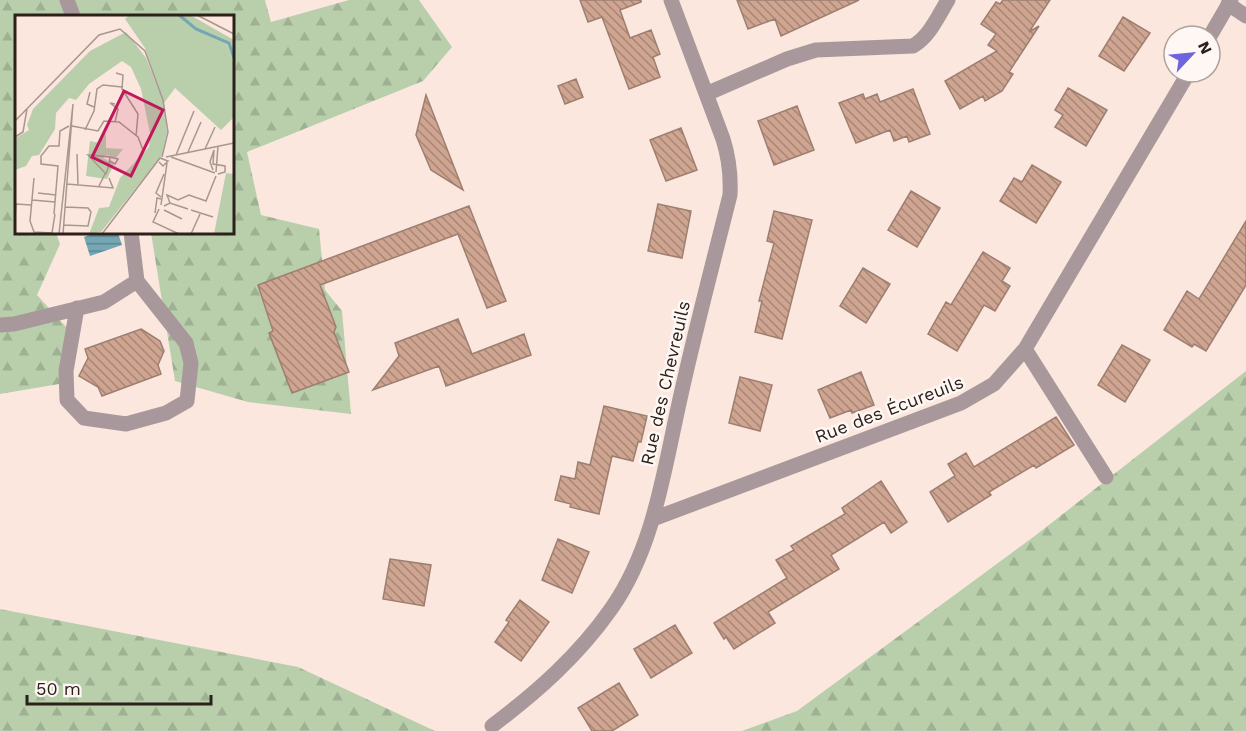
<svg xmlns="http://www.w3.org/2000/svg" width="1246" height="731" font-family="'Work Sans',sans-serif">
  <defs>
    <pattern id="forest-firs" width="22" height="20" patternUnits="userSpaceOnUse" patternTransform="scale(1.5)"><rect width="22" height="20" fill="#b9cfac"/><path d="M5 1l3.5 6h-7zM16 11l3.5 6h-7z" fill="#9fb193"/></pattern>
    <pattern id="water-rules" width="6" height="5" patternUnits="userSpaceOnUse" patternTransform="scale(1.5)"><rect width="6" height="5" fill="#74a6b4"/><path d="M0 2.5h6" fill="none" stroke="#5f8792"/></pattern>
    <pattern id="building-back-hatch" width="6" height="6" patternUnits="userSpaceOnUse" patternTransform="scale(1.5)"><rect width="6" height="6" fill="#cfa591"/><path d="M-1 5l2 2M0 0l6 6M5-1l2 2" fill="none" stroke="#a88676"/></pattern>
  </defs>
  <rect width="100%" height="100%" fill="#fbe7dd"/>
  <path fill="url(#forest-firs)" d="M 0,0 L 265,0 L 271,22 L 349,0 L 419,0 L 452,47 L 423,81 L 247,152 L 261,215 L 319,229 L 325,290 L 342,311 L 351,414 L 248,402 L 175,381 L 151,233 L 232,232 L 232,16 L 16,16 L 16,232 L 56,233 L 60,244 L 37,295 L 67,328 L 59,384 L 0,394 Z
    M 1246,371 L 1246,731 L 742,731 L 797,711 L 1036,535 Z
    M 0,609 L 298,667 L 435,731 L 0,731 Z"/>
  <path fill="url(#water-rules)" d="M 98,232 L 118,233 L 122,245 L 90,256 L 84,237 Z"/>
  <path fill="url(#building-back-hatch)" stroke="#9d7f71" stroke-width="1.5" d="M 580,0 L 641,0 L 641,2 L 620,10 L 630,38 L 651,30 L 660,54 L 653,57 L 660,77 L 629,89 L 602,17 L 588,22 Z
    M 737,0 L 859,0 L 781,36 L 775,19 L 748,29 Z
    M 1003,0 L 1050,0 L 1029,32 L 1039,26 L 1009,72 L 1013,74 L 1002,91 L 985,101 L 983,96 L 960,109 L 945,81 L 997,51 L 988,45 L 996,34 L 981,24 L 996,2 L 1000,4 Z
    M 1123,17 L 1150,33 L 1124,71 L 1099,56 Z
    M 576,79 L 583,97 L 565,104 L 558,86 Z
    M 1068,88 L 1107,110 L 1086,146 L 1055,127 L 1063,115 L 1055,110 Z
    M 913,89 L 930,134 L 909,142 L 907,136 L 894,141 L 890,130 L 856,143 L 839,103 L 863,94 L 865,99 L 877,94 L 880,102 Z
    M 426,95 L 463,190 L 431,170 L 416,135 Z
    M 797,106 L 814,150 L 774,165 L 758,121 Z
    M 681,128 L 697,170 L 666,181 L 650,140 Z
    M 1032,165 L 1061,182 L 1036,223 L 1000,201 L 1014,178 L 1022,182 Z
    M 911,191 L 940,208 L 917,247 L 888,230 Z
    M 658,204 L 691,211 L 682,258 L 648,251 Z
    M 469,206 L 506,301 L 487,308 L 458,234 L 320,285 L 336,327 L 334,332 L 349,372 L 292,393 L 269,333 L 273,331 L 258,285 Z
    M 774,211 L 812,220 L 782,339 L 755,332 L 762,301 L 759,301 L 774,243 L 767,241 Z
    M 1246,221 L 1246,285 L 1206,351 L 1194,344 L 1192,347 L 1164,330 L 1187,291 L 1199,299 Z
    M 983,252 L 1010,268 L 1002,281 L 1010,286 L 995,311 L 984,305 L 957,351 L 928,334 L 946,302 L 951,305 Z
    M 863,268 L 890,284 L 866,323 L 840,306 Z
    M 458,319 L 472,354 L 524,334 L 531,355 L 446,386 L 439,366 L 373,390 L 399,356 L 395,343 Z
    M 141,329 L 160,341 L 164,351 L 158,365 L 161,374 L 102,396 L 98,387 L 79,376 L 88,358 L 85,349 Z
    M 1122,345 L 1150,360 L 1125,402 L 1098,385 Z
    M 861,372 L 874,405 L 852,413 L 851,410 L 830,418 L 818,390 Z
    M 740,377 L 772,385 L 760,431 L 729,423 Z
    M 604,406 L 647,416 L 641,442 L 638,442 L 633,461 L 612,456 L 599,514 L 570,507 L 571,504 L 555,500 L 561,476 L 575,479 L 578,462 L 590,465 Z
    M 1056,417 L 1074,445 L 1036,468 L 1034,465 L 989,492 L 991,495 L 948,522 L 930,492 L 955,476 L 948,464 L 966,453 L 974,467 Z
    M 881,481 L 907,522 L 891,533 L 884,522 L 831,555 L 839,569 L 768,612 L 775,623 L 734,649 L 726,637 L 724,639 L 714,623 L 787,578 L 776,560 L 794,550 L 791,546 L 845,514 L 842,508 Z
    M 558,539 L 589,552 L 572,593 L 542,580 Z
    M 390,559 L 431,565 L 424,606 L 383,599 Z
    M 520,600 L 549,622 L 521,661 L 495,642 L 509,622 L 506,620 Z
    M 675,625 L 692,653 L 651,678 L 634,649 Z
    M 619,683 L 638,715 L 612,731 L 592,731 L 578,708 Z"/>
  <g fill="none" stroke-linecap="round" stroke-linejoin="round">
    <path stroke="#a8989b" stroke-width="15" d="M 67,0 L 73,16
      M 1228,4 L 1246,16
      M 1210,36 L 1231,0
      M 706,94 L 787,59 L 816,50 L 913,46 C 930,36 938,16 948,0
      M 77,308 L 66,371 L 67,400 L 84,418 L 126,424 L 166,413 L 187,401 L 191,363 L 186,343 L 137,281
      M 0,325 L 14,324 L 104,302 L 137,281 L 131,232
      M 1025,349 L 1106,477
      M 653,519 L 961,403 L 994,384 L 1025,349 L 1189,72
      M 492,726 C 537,692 578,656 611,609 C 654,548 664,470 680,399 C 695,331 713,263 730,195 C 731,175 729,158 723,139 L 671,0"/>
  </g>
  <g text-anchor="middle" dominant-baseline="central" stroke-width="5" stroke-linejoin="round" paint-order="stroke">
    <g font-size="18" fill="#2c201a" stroke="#fef7f4">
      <text transform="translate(665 383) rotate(-77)">Rue des Chevreuils</text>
      <text transform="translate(889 409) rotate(-21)">Rue des Écureuils</text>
    </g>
  </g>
  <g transform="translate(15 15)">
    <rect width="219" height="219" fill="#fbe7dd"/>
    <path d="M 115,0 L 158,0 L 184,19 L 210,27 L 219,48 L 219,102 L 206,115 L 160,73 L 149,88 L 130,33 L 110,4 ZM 211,158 L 219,159 L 219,219 L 199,219 Z" fill="#b9cfac"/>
    <path d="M 158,0 L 175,0 L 219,25 L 219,48 L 210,27 L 184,20 ZM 111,17 L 131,43 L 149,88 L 152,117 L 147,140 L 86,217 L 74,219 L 84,193 L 94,192 L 105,163 L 134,132 L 135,118 L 126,74 L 116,52 L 107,46 L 74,69 L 61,85 L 54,83 L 41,98 L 40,114 L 24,140 L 17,141 L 11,151 L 0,155 L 1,123 L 14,115 L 12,110 L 18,94 L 75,36 ZM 91,119 L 91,133 L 108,134 L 101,143 L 92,140 L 88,143 L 99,149 L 92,164 L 71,161 L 75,126 L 85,128 L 86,120 Z" fill="#b9cfac"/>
    <path fill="none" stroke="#74a6b4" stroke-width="3" d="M 164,0 L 181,14 L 214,28 L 219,43"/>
    <path fill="none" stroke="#a8978f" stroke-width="1.5" d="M 182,0 L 219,19M 101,58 L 108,60 L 107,74 L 123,99 L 121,121M 75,77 L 72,89 L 79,92M 100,89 L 95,88 L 103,94 L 100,107M 0,106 L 84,20 L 105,14 L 130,36 L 148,85 L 153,117 L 147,142M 57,111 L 83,116 L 89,106 L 104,107 L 123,122 L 128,135M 70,115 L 79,96 L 82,74 L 88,70 L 107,72M 0,122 L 8,117 L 12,94M 190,134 L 200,112M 173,137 L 186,107M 62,139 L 63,170M 161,140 L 179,96M 151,142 L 219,128M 156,142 L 200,158M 95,146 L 100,149 L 103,144 L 95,142M 198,155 L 195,147 L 199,135 L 198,149 L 210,151 L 210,157 L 203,159M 201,157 L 203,131M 19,163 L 15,206 L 19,217 L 37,218 L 40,199M 52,169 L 98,173 L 94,163M 84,171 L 90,159 L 91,159 L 94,150 L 95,142 L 73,140 L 91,159M 23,178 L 41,180M 146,182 L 141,178 L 149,159M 17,185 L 40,187M 155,188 L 152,180 L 163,185 L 174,180 L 191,186 L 201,161M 146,190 L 152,148M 149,191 L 155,188 L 173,194M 144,194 L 138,207 L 164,219M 149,195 L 167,204M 176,195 L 198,202M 140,198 L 142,183 L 146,184M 39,199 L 43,151 L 26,149 L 26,141 L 34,131 L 44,131 L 45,116 L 54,111M 0,201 L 1,189 L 16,190M 48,210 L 73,211 L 76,197 L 73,193 L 50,192M 44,219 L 58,89 L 48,219M 87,219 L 145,143 L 153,146 L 148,151 L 144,147M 176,219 L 185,199"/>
    <path fill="#c2185b" fill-opacity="0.15" stroke="#c2185b" stroke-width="3" d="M 109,76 L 148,95 L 116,161 L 77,142 Z"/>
    <rect width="219" height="219" fill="none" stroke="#2c201a" stroke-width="3"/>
  </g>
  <g transform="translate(1192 54) rotate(64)"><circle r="28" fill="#fef7f4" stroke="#aaa19d" stroke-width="1.5"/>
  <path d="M0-4.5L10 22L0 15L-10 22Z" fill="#6e64de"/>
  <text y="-9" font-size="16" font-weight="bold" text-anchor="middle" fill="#2c201a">N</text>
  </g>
  <path d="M27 695v9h184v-9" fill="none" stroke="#2c201a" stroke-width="3"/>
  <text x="36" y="695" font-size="18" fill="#2c201a" stroke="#fef7f4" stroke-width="4.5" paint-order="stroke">50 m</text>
</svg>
